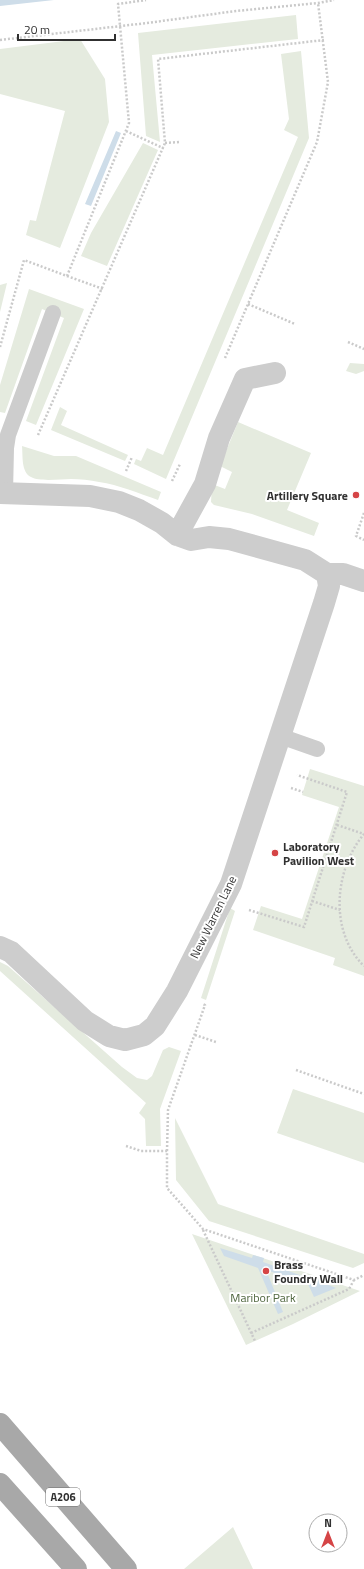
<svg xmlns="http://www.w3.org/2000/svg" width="364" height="1569" font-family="'Titillium Web',sans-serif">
  <rect width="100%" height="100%" fill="#fff"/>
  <path fill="#e5ebdf" d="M 296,15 L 298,39 L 152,55 L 160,142 L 146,136 L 138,33 Z
    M 80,39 L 105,79 L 109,122 L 60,248 L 26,235 L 30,220 L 36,221 L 65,111 L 0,94 L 0,49 Z
    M 301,51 L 309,138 L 166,479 L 134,464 L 136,459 L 141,461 L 147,448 L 163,455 L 298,137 L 284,130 L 289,119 L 281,54 Z
    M 143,143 L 158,150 L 107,266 L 81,256 L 91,233 Z
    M 7,283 L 1,308 L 0,312 L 0,285 Z
    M 29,289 L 84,309 L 36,425 L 26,421 L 64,318 L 42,309 L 5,413 L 0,412 L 0,385 Z
    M 350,363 L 364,364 L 364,371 L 356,374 L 346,371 Z
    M 60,407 L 67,411 L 61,425 L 128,455 L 125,461 L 51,430 Z
    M 238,422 L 311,453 L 287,510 L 319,523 L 314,536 L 252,514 L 214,505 L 211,502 L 212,484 L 225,489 L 232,472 L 220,466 Z
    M 22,446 L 54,456 L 76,456 L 161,492 L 158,500 C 138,493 119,485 99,482 C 90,480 80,479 71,479 C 60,479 40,482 31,477 C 21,472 23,456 22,446 Z
    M 310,769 L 364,786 L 364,976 L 333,965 L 335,958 L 253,930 L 261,906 L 302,919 L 339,807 L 302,795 Z
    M 230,908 L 235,911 L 206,1000 L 201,998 Z
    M 0,962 L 8,966 L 122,1067 L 137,1078 L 147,1080 L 152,1076 L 163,1050 L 169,1047 L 181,1051 L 160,1109 L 161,1146 L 146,1146 L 145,1119 L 139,1113 L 146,1103 L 0,971 Z
    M 293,1089 L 364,1113 L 364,1163 L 277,1133 Z
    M 175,1118 L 218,1204 L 364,1254 L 364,1263 L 353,1268 L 209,1221 L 176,1180 Z
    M 192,1234 L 360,1291 L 293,1324 L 246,1345 Z
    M 233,1527 L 253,1569 L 184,1569 Z"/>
  <path fill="#cedde9" d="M 0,0 L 54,0 L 0,6 Z
    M 116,131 L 121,133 L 91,206 L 85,204 Z
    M 220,1248 L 252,1258 L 253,1255 L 264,1258 L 263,1262 L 311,1279 L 313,1275 L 322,1278 L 321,1282 L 336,1288 L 314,1297 L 308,1284 L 266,1270 L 283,1312 L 278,1314 L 258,1268 L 224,1256 Z"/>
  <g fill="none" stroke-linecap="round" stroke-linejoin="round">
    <path stroke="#cacaca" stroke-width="2.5" stroke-dasharray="2 2" stroke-linecap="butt" d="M 0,40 L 147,23 L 236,11 L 318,3 L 334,0
      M 126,131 L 163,148
      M 165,143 L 179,142
      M 67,276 L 103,289
      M 248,304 L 295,324
      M 348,342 L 364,349
      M 0,347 L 24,260 L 67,276 L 129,123 L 118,4 L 146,0
      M 225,358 L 317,142 L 328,82 L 318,3
      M 38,435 L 165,143 L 158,59 L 324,40
      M 126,471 L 132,457
      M 172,481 L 180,464
      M 364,513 L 356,536 L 364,540
      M 291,788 L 303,792
      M 337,825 L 364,834 C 334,870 329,932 364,966
      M 312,901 L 340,910
      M 249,910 L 304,927 L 347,792 L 297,775
      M 195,1035 L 216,1042
      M 296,1070 L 364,1094
      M 126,1146 L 141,1151 L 167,1151 L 167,1188 L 203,1229 L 354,1280 L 364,1275
      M 167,1151 L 168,1110 L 205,1005 L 203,1004
      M 203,1230 L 255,1341
      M 251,1333 L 349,1289 L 354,1280"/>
    <path stroke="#cdcdcd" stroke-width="16" d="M 5,493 L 6,448 L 8,435 L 53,313
      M 280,736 L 317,749"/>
    <path stroke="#cdcdcd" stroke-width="22" d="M 0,493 L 90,496 L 119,502 L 139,510 L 162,523 L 177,535 L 191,540 L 209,537 L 229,539 L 305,560 L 327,574 L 343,574 L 364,581
      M 177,535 L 205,484 L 219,438 L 245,379 L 275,373
      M 0,947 L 11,952 L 85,1021 L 109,1036 L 125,1040 L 144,1035 L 155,1026 L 177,991 L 231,884 L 324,603 L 329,586 L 327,574"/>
    <path stroke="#a8a8a8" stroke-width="22" d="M 0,1424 L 126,1569
      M 0,1484 L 76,1569"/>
  </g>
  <g fill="#d54446" stroke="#fff" stroke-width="1.5">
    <circle cx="356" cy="495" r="4"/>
    <circle cx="275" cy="853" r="4"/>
    <circle cx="266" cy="1271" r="4"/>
  </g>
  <g text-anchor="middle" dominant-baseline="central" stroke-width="4" stroke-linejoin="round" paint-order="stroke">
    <rect fill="#fff" stroke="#6e6e6e" stroke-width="1" x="46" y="1488" width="34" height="18" rx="3"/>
    <g font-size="11" font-weight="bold" fill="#303030">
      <text x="63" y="1497">A206</text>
    </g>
    <g font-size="12" font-weight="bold" fill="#303030" stroke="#fff" text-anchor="start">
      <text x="348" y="495" text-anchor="end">Artillery Square</text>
      <text x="283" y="846">Laboratory<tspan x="283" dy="14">Pavilion West</tspan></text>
      <text x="274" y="1264">Brass<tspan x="274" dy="14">Foundry Wall</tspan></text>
    </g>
    <g font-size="12" fill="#303030" stroke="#fff">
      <text transform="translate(213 917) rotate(-64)">New Warren Lane</text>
    </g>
    <g font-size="12" fill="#516841" stroke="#fff">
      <text x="263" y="1297">Maribor Park</text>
    </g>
  </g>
  <g transform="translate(328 1533)"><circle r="19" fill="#ffffff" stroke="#acacac"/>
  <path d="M0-3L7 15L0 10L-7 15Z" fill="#d54446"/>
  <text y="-6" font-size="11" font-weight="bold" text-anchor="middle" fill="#303030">N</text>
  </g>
  <path d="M18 34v6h97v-6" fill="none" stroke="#303030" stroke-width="2"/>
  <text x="24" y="34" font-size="12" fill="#303030" stroke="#ffffff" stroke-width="3" paint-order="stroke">20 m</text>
</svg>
